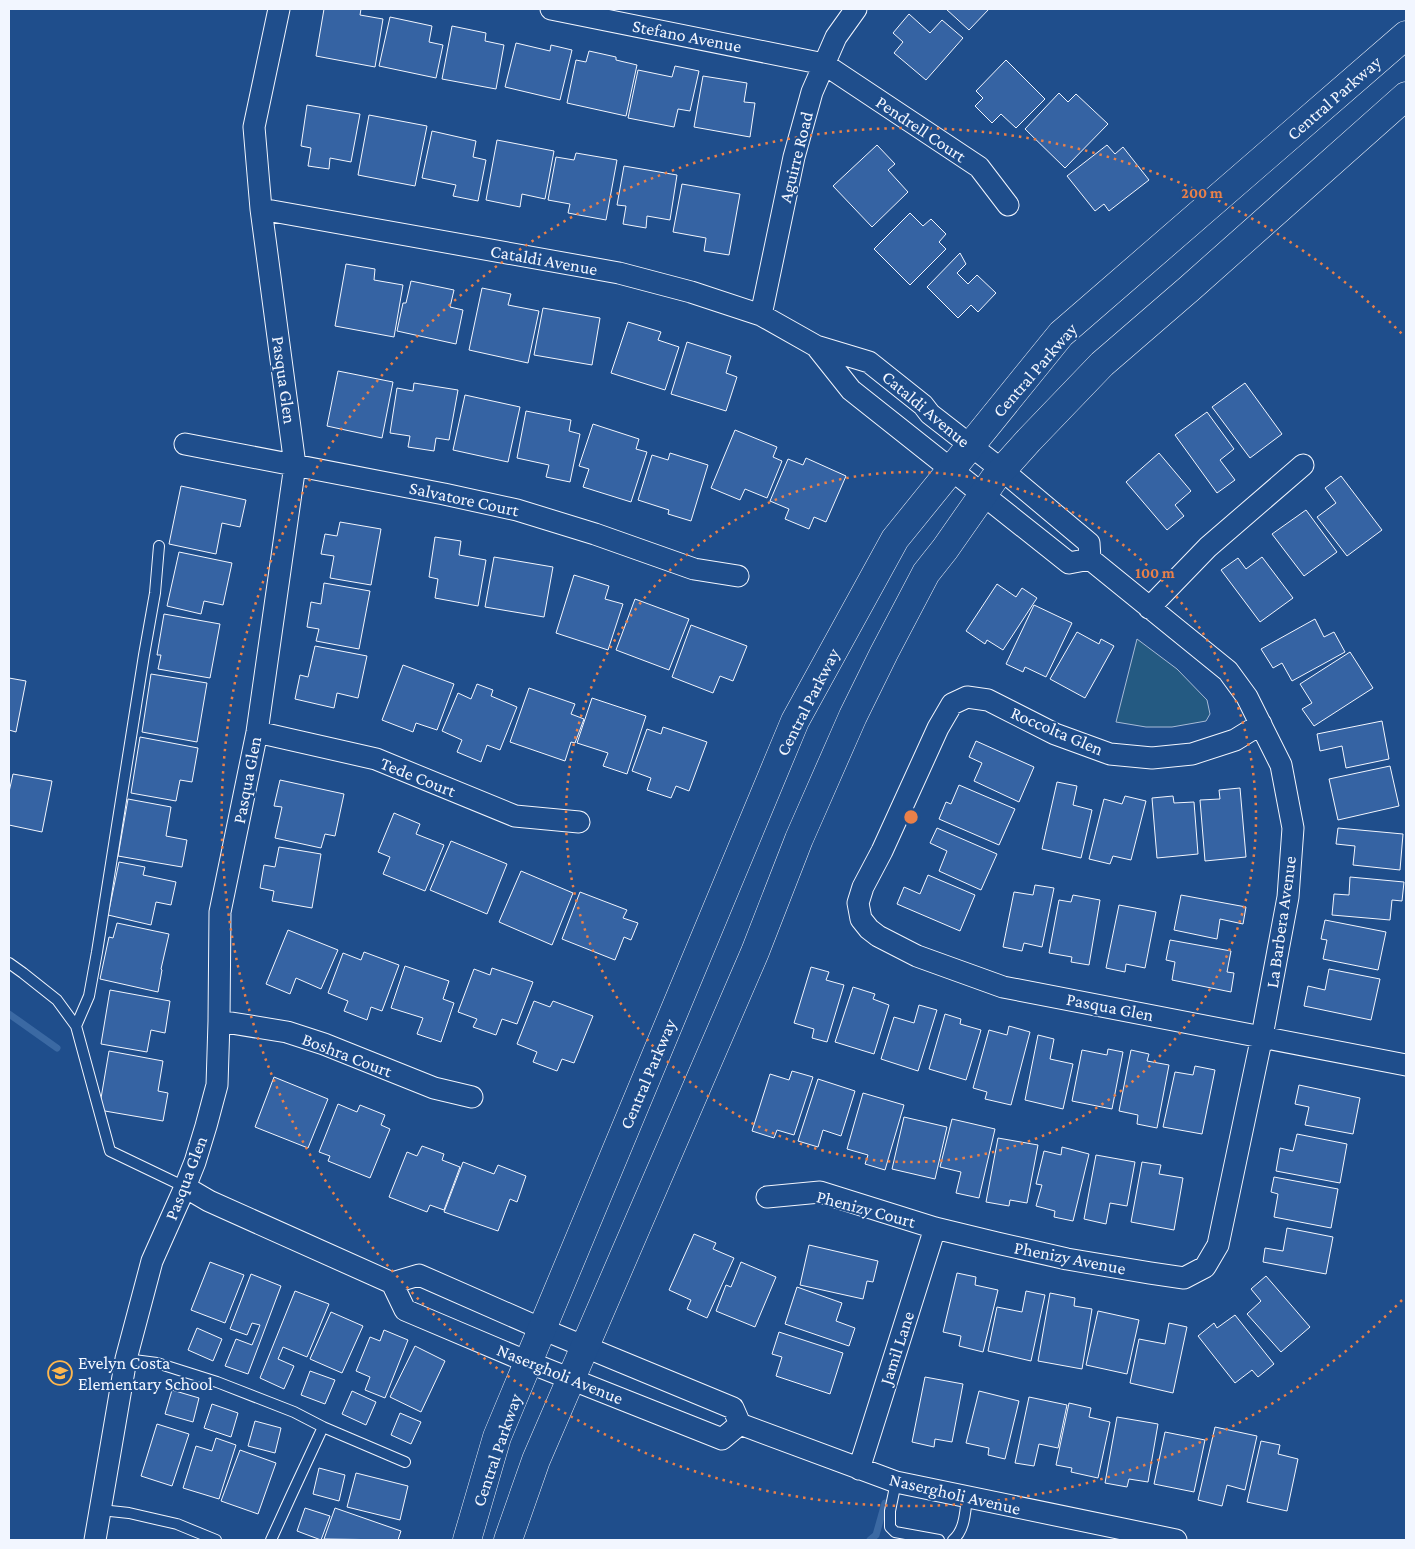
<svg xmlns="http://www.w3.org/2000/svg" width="1415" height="1549" font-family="'Crimson Pro',serif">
  <rect width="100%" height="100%" fill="#1f4e8c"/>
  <path fill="#245a82" stroke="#a8bbd7" d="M 1137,639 L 1177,669 L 1207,700 L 1210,714 L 1206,721 L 1172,727 L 1146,727 L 1116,722 Z"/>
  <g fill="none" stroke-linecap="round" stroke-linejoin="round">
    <path stroke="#3b69a3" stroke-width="7" d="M 9,1014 L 57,1048
      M 870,1540 L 876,1535 L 885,1503"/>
  </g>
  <path fill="#3563a3" stroke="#f2f6ff" d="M 324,9 L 361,9 L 360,15 L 383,19 L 375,67 L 316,56 Z
    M 946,9 L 989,9 L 969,30 Z
    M 909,14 L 930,33 L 942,20 L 963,38 L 926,80 L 894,53 L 903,42 L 893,33 Z
    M 390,17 L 432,26 L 429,42 L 443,45 L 436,78 L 379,66 Z
    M 452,26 L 486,33 L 485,41 L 504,45 L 496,89 L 442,79 Z
    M 516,43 L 550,51 L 551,45 L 572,50 L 560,100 L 505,87 Z
    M 589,51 L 616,57 L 616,60 L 637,65 L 626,116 L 567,103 L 576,60 L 586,62 Z
    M 1006,60 L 1045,99 L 1016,128 L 1001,114 L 992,123 L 975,106 L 983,98 L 976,91 Z
    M 675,66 L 699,71 L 690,111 L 678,109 L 674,127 L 628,118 L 638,70 L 672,77 Z
    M 703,76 L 747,83 L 744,102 L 755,103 L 750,137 L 694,127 Z
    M 1059,93 L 1068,102 L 1076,94 L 1108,124 L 1065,168 L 1025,129 Z
    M 307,105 L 360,114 L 351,162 L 330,158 L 329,169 L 308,166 L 311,148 L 301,146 Z
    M 369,115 L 427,126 L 415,186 L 358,175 Z
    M 432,131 L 476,141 L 473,157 L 486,160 L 478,201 L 453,196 L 456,185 L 422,178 Z
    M 497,140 L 554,151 L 545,199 L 522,194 L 520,207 L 486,200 Z
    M 877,145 L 895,164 L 888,170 L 908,192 L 872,227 L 833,186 Z
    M 1107,145 L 1115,154 L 1123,147 L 1149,180 L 1109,211 L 1104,204 L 1095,211 L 1067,176 Z
    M 576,153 L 617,160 L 606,220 L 568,213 L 570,204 L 548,200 L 556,157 L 574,160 Z
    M 624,166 L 677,175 L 670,220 L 647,216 L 646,228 L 623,224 L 626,206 L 617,205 Z
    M 682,184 L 740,194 L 729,255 L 704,251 L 706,238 L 673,232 Z
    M 910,213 L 923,226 L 931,219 L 946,234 L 939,242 L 946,249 L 910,285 L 874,249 Z
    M 960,253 L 966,264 L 957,273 L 968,284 L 977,275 L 996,293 L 978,312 L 971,305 L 958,318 L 927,287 Z
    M 346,264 L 375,269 L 374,280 L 403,285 L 394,337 L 335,326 Z
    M 411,281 L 454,290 L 450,307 L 463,310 L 456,344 L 397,331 L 403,303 L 406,303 Z
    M 482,288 L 511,294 L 508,305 L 539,311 L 528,363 L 469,350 Z
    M 543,308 L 600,318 L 592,365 L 534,355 Z
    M 628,322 L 661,332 L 658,340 L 679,347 L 665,390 L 611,373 Z
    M 687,342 L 731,356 L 726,373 L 737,377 L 726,411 L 671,394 Z
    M 338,371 L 393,382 L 382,438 L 327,426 Z
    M 414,383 L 458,390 L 449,440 L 436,438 L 434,451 L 408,447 L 410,436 L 390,433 L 397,388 L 413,391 Z
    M 1245,383 L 1282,434 L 1250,458 L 1212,407 Z
    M 465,395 L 520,407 L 508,462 L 453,450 Z
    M 526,411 L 571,420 L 569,431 L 580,434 L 570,482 L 546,477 L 549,465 L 517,458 Z
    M 1207,412 L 1234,449 L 1220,460 L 1235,480 L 1217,493 L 1175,435 Z
    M 593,424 L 639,439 L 636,449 L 647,452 L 631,502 L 583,487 L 589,469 L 579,466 Z
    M 735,430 L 777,447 L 773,457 L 782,461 L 767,498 L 745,489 L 740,500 L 711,488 Z
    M 670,453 L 708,465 L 691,521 L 668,514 L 669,510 L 638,500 L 652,455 L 668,460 Z
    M 1159,453 L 1191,491 L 1175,505 L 1184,516 L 1167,530 L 1126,482 Z
    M 806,458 L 846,476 L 826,522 L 814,517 L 809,529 L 785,519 L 789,509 L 770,501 L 788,459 L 803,465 Z
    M 1341,476 L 1382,530 L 1347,556 L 1317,517 L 1336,503 L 1325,488 Z
    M 181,486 L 246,500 L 240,527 L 222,523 L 216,554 L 169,544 Z
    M 1306,510 L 1337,552 L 1304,576 L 1272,534 Z
    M 340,522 L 381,529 L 371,585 L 330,578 L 334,556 L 321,554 L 325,534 L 337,536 Z
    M 435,537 L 461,541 L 459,555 L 486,560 L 478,606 L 435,598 L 438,579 L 429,577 Z
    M 179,552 L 232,563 L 223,605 L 204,601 L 201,614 L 167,606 Z
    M 494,557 L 553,567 L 544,617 L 485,607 Z
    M 1262,557 L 1293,598 L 1260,622 L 1221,570 L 1238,558 L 1246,569 Z
    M 574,575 L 609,586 L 605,599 L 623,604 L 608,650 L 556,633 Z
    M 324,583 L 370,591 L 359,649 L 316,641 L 319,629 L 307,627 L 311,602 L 321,604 Z
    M 997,584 L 1016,597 L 1022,588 L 1037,598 L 1003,650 L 987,640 L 985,644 L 966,631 Z
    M 635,599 L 689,619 L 669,670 L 616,650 Z
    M 1034,605 L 1072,623 L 1046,677 L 1025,667 L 1023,672 L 1006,664 Z
    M 164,614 L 220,624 L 210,678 L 158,669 L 161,655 L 157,655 Z
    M 1315,619 L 1324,637 L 1334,632 L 1345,652 L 1292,681 L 1282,663 L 1273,668 L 1261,649 Z
    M 691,625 L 747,646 L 733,681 L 720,676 L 713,693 L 672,677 Z
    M 1077,632 L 1099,644 L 1101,639 L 1114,646 L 1085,698 L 1050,679 Z
    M 315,646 L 367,656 L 358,698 L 337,693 L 334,708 L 295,699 L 300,675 L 308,677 Z
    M 1350,652 L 1373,688 L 1314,726 L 1302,709 L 1312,703 L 1300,684 Z
    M 403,665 L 454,684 L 437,730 L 416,723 L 413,732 L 382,720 Z
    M 151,674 L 207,683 L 197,742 L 142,732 Z
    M 9,678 L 26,681 L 16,732 L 9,730 Z
    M 477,684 L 493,690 L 491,696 L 517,707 L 500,750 L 487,745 L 481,762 L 457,752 L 462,740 L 442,731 L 458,693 L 471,699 Z
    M 529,688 L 575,704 L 571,714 L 584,719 L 575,743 L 571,742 L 565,761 L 510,742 Z
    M 592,698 L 646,716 L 627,774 L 603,766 L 608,753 L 577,743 Z
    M 1382,721 L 1389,759 L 1346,768 L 1342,746 L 1320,751 L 1317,734 Z
    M 663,727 L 707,742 L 689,791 L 676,786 L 671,798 L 647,790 L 651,778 L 632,771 L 647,729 L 661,734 Z
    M 140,737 L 198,748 L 192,782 L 180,780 L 176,801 L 131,793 Z
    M 976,741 L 1034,767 L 1019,802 L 974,781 L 982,763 L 969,757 Z
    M 1390,766 L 1399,806 L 1338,820 L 1329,779 Z
    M 13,774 L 52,781 L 42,832 L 9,825 L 9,792 Z
    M 280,780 L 344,794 L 335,836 L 325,834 L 321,848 L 275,838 L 282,807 L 274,806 Z
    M 1057,782 L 1077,786 L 1073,805 L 1092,810 L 1081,858 L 1042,849 Z
    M 959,785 L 1015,809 L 999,845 L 939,819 L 946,802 L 951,804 Z
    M 1240,788 L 1246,857 L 1205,861 L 1200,800 L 1220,799 L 1219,790 Z
    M 1125,796 L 1146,801 L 1131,860 L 1113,856 L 1110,864 L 1089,859 L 1104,799 L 1122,804 Z
    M 1173,796 L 1174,803 L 1194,802 L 1198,854 L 1157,858 L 1152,798 Z
    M 128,799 L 171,807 L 166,836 L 187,840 L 182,867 L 118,856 Z
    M 394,813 L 420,824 L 416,834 L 444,845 L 425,891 L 383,874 L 390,857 L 378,852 Z
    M 937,828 L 997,854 L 981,890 L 939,871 L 947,851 L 930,843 Z
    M 1338,828 L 1403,834 L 1400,870 L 1353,865 L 1355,846 L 1336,844 Z
    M 451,841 L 507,864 L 487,914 L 430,890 Z
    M 279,847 L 321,854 L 312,908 L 272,901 L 274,891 L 260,888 L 264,865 L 275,867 Z
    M 119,862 L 145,867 L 143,875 L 176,882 L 171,905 L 156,902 L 151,925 L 108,915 Z
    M 521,871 L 573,893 L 552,945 L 499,922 Z
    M 928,875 L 975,895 L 960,931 L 897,904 L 904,887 L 920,894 Z
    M 1350,877 L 1404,882 L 1402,901 L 1392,900 L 1390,920 L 1332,915 L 1334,894 L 1349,895 Z
    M 1035,885 L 1054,888 L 1042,947 L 1024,943 L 1022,951 L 1003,947 L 1014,892 L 1033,895 Z
    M 580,892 L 627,910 L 623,918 L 638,923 L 631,940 L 624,937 L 615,960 L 562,939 Z
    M 1073,895 L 1100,900 L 1089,965 L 1071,962 L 1072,957 L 1049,953 L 1059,900 L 1071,902 Z
    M 1181,895 L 1246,907 L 1243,924 L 1220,919 L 1217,939 L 1174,930 Z
    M 1119,905 L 1156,912 L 1145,968 L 1126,964 L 1125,972 L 1106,968 Z
    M 1325,920 L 1386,932 L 1378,970 L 1323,959 L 1327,940 L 1321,939 Z
    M 117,923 L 169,934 L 161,969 L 162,970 L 158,992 L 100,979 L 109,937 L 113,938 Z
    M 288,930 L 338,950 L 321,989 L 296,978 L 290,994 L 266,984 Z
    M 1170,940 L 1231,951 L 1227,972 L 1234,973 L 1231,992 L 1172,980 L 1175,962 L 1166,960 Z
    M 364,952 L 399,965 L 382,1011 L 371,1007 L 367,1020 L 344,1011 L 348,1001 L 328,993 L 343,953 L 361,960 Z
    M 405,966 L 449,981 L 443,999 L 454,1003 L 441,1042 L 417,1034 L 423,1018 L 391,1008 Z
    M 811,967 L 829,972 L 826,980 L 844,985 L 827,1042 L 812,1038 L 814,1029 L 794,1023 Z
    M 492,968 L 533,982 L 517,1024 L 502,1019 L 496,1035 L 473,1027 L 477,1019 L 458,1012 L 474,969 L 490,975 Z
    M 1329,969 L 1380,979 L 1371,1020 L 1304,1006 L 1308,986 L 1325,990 Z
    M 853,987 L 875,994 L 873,999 L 889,1005 L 874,1054 L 835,1042 Z
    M 110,990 L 170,1001 L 165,1033 L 151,1030 L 147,1052 L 101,1044 Z
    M 534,1001 L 550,1007 L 553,1001 L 593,1016 L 574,1063 L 562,1059 L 557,1071 L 533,1062 L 537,1052 L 517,1044 Z
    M 919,1005 L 937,1010 L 918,1071 L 881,1059 L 894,1017 L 914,1023 Z
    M 945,1014 L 961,1019 L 960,1024 L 981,1030 L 966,1080 L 929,1069 Z
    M 1009,1026 L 1030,1032 L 1011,1105 L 985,1099 L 987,1092 L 973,1088 L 989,1030 L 1007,1035 Z
    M 1038,1035 L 1054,1039 L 1050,1059 L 1073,1064 L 1063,1109 L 1025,1100 Z
    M 1108,1049 L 1123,1052 L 1112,1109 L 1072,1101 L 1082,1050 L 1107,1055 Z
    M 1131,1050 L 1149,1054 L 1147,1061 L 1169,1065 L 1157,1128 L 1137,1124 L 1138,1115 L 1119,1111 Z
    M 109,1051 L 163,1061 L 158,1091 L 168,1093 L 163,1121 L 99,1110 Z
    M 1195,1066 L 1215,1070 L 1202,1134 L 1163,1127 L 1175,1072 L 1193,1075 Z
    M 792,1071 L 813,1077 L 794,1135 L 777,1130 L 774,1138 L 752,1131 L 770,1074 L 789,1080 Z
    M 274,1077 L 328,1099 L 308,1148 L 255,1127 Z
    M 818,1079 L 855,1091 L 841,1136 L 823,1130 L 818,1147 L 798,1141 Z
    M 1299,1085 L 1360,1098 L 1353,1134 L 1305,1125 L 1309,1107 L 1295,1104 Z
    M 863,1093 L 904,1105 L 885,1170 L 865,1164 L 868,1155 L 847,1149 Z
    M 338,1104 L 357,1112 L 360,1105 L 385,1115 L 381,1125 L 390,1129 L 370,1178 L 328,1161 L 330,1156 L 319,1152 Z
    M 904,1117 L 947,1127 L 935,1179 L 892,1169 Z
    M 952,1119 L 995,1129 L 979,1198 L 956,1193 L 961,1172 L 940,1167 Z
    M 1297,1134 L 1347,1144 L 1340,1183 L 1276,1171 L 1280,1148 L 1293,1151 Z
    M 998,1138 L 1038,1145 L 1027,1203 L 1010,1200 L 1009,1206 L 986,1202 Z
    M 422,1146 L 444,1154 L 442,1160 L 460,1167 L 444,1210 L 430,1205 L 427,1212 L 389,1197 L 407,1152 L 417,1156 Z
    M 1062,1147 L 1089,1154 L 1073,1221 L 1054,1217 L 1055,1211 L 1036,1206 L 1042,1185 L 1036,1184 L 1044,1151 L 1061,1155 Z
    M 1096,1155 L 1135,1162 L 1127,1206 L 1110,1203 L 1106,1224 L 1084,1219 Z
    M 463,1162 L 494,1174 L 498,1165 L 526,1176 L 517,1202 L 510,1199 L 498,1231 L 444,1212 Z
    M 1142,1162 L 1161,1165 L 1159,1174 L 1183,1178 L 1174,1230 L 1131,1222 Z
    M 1274,1177 L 1338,1189 L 1331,1228 L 1274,1217 L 1278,1194 L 1271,1192 Z
    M 1287,1228 L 1333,1237 L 1326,1274 L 1263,1262 L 1265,1248 L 1283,1251 Z
    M 694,1234 L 716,1243 L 713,1249 L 734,1258 L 707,1318 L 687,1309 L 691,1300 L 669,1290 Z
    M 809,1245 L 878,1261 L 873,1282 L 867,1281 L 863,1299 L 800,1285 Z
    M 210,1262 L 244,1275 L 225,1323 L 191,1310 Z
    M 741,1262 L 776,1277 L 755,1327 L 716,1311 L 726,1285 L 731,1287 Z
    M 957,1273 L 976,1277 L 975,1285 L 998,1290 L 983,1352 L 959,1346 L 961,1336 L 943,1332 Z
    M 251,1274 L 281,1286 L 248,1374 L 225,1366 L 236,1339 L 252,1345 L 260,1325 L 252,1323 L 247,1335 L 230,1329 Z
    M 1266,1276 L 1310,1327 L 1281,1352 L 1247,1314 L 1261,1301 L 1251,1289 Z
    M 797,1287 L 842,1303 L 836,1321 L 855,1328 L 849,1346 L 785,1324 Z
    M 295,1291 L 329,1304 L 307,1357 L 283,1347 L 278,1359 L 294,1366 L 284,1389 L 260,1378 Z
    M 1026,1291 L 1045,1295 L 1031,1361 L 988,1351 L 997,1307 L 1022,1312 Z
    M 1050,1293 L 1075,1298 L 1074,1306 L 1092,1309 L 1082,1369 L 1038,1361 Z
    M 1098,1311 L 1139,1320 L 1127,1374 L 1086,1365 Z
    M 331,1312 L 363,1326 L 342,1373 L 310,1359 Z
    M 1235,1315 L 1274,1364 L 1258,1377 L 1252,1370 L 1235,1383 L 1198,1336 L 1214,1323 L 1217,1328 Z
    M 1169,1323 L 1187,1327 L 1173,1393 L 1130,1383 L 1139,1339 L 1165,1344 Z
    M 197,1328 L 222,1339 L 213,1361 L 188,1350 Z
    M 384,1330 L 408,1340 L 385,1398 L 365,1390 L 370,1377 L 356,1371 L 370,1337 L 380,1341 Z
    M 779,1332 L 843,1353 L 830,1394 L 776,1376 L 782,1357 L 772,1354 Z
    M 415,1346 L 445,1361 L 421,1412 L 390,1397 Z
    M 310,1371 L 335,1380 L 325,1404 L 301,1395 Z
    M 925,1377 L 963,1384 L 952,1442 L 935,1439 L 934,1447 L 912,1442 Z
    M 172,1390 L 199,1398 L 193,1422 L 165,1414 Z
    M 352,1391 L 376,1402 L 366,1425 L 342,1414 Z
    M 979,1391 L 1019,1401 L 1005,1459 L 988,1455 L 989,1448 L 966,1443 Z
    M 1029,1397 L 1067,1405 L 1058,1448 L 1039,1444 L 1034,1466 L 1015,1463 Z
    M 1069,1403 L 1091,1408 L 1089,1417 L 1110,1422 L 1098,1478 L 1071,1472 L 1072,1468 L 1056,1465 Z
    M 212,1404 L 238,1413 L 231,1437 L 204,1428 Z
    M 400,1413 L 421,1422 L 411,1444 L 391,1435 Z
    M 1117,1417 L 1158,1424 L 1148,1482 L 1129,1479 L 1127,1487 L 1105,1483 Z
    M 255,1421 L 281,1428 L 275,1453 L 248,1446 Z
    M 157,1424 L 189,1434 L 172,1486 L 141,1476 Z
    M 1215,1427 L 1257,1436 L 1245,1490 L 1227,1485 L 1222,1506 L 1198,1500 Z
    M 1165,1432 L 1205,1440 L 1194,1492 L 1154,1484 Z
    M 216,1438 L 236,1445 L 219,1499 L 183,1488 L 196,1446 L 212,1451 Z
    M 1261,1441 L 1280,1445 L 1278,1454 L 1298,1459 L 1287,1511 L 1247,1502 Z
    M 240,1450 L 276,1463 L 258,1514 L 221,1501 Z
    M 319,1468 L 345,1475 L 339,1501 L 313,1494 Z
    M 356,1473 L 408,1486 L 400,1520 L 347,1507 Z
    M 305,1508 L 330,1516 L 321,1540 L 297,1531 Z
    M 335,1508 L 401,1531 L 398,1540 L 324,1539 Z"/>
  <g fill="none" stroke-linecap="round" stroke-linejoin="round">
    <g stroke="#f2f6ff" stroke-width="12">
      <path id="service" d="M 9,963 L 23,973 L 57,1000 L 76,1026 L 110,1151 L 185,1187
        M 76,1026 L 89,996 L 97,952 L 144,655 L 155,593 L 159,546
        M 126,1359 L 157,1363 L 217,1382 L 294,1412 L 323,1427 L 405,1462
        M 896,1482 L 890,1511 L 890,1527 L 895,1532 L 939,1540
        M 101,1510 L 129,1513 L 177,1524 L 216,1540
        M 271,1540 L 291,1496 L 323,1427
        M 953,1540 C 965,1530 965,1512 967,1498"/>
    </g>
    <g stroke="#f2f6ff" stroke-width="23">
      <path id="minor" d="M 551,9 L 824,64 L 979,167 L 1008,205
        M 261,209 L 619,273 L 691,292 L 761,315 L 816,346 L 869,362 L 923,405 L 930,414 L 1002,470 L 1089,543 L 1090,559 L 1228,671 L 1247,697 L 1281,765 L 1293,828 L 1288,897 L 1262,1036 L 1218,1245 L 1205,1267 L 1184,1278 L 1150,1273 L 1067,1259 L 997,1243 L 935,1228 L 820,1192 L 767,1197
        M 761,315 L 794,157 L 812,92 L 836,37 L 856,9
        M 816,346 L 851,390 L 1069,563 L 1090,559
        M 185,444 L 444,494 L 517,510 L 595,534 L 694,569 L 738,576
        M 1149,608 L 1208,547 L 1303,465
        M 1261,724 L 1235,740 L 1192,754 L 1152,758 L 1110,754 L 1055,734 L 988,700 L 967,697 L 952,704 L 938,728 L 882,851 L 863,887 L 858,903 L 861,919 L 869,929 L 878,936 L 917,956 L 1003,987 L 1406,1065
        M 257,732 L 376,759 L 515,816 L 579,822
        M 219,1021 L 287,1032 L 324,1044 L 434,1088 L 472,1097
        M 185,1187 L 209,1201 L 392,1283 L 405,1310 L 528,1362 L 722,1439 L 740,1424
        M 392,1283 L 419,1275 L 542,1329 L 733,1408 L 740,1424 L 896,1482 L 1176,1540
        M 859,1469 L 935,1228
        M 95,1540 L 126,1359 L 152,1261 L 185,1187 L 195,1162 L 206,1126 L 217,1085 L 219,1021 L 220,912 L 257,732 L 295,465 L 261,209 L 254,127 L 279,9"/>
    </g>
    <g stroke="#f2f6ff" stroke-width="29">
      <path id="secondary" d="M 467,1540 L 497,1437 L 795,721 L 895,539 L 1061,334 L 1406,35
        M 508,1540 L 536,1460 L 755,952 L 799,839 L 853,716 L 884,653 L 926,573 L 945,549 L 994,479 L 1029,440 L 1102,364 L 1190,288 L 1406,96"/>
    </g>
    <use href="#service" stroke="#1f4e8c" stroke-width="10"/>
    <use href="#minor" stroke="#1f4e8c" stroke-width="21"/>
    <use href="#secondary" stroke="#1f4e8c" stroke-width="28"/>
  </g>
  <g fill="none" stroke="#ea8049" stroke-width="2.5" stroke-dasharray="2.5 5">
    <circle cx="911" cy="817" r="345"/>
    <path d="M1402 1300A689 689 0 1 1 1402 334"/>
  </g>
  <defs>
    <g id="school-ring" transform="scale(1.25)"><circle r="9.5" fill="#1f4e8c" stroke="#ffb74d" stroke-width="1.5"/><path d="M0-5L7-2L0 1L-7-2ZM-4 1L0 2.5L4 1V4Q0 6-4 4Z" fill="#ffb74d"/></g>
  </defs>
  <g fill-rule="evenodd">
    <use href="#school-ring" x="60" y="1373"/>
  </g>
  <g text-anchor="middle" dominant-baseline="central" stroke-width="4" stroke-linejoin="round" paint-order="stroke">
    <g font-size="18" fill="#f2f6ff" stroke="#1f4e8c">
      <text transform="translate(687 36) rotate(11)">Stefano Avenue</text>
      <text transform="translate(1334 98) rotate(-41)">Central Parkway</text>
      <text transform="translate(921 129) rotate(34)">Pendrell Court</text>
      <text transform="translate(796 157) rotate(-76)">Aguirre Road</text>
      <text transform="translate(544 260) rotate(10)">Cataldi Avenue</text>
      <text transform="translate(1035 370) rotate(-49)">Central Parkway</text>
      <text transform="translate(284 380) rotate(82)">Pasqua Glen</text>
      <text transform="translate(926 409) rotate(40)">Cataldi Avenue</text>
      <text transform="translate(464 499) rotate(12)">Salvatore Court</text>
      <text transform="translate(808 702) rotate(-63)">Central Parkway</text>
      <text transform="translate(1057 731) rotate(23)">Roccolta Glen</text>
      <text transform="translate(418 777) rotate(22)">Tede Court</text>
      <text transform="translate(247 780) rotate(-79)">Pasqua Glen</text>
      <text transform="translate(1281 922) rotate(-82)">La Barbera Avenue</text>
      <text transform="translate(1110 1007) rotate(11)">Pasqua Glen</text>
      <text transform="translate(347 1055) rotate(21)">Boshra Court</text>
      <text transform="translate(648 1074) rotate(-67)">Central Parkway</text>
      <text transform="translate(186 1178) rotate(-69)">Pasqua Glen</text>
      <text transform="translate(866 1209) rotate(15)">Phenizy Court</text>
      <text transform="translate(1070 1258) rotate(11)">Phenizy Avenue</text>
      <text transform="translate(897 1348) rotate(-72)">Jamil Lane</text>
      <text transform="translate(560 1374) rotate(22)">Nasergholi Avenue</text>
      <text transform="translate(497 1450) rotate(-71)">Central Parkway</text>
      <text transform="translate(955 1494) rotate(13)">Nasergholi Avenue</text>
    </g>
    <g font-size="18" fill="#f2f6ff" stroke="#1f4e8c" text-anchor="start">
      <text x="78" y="1363">Evelyn Costa<tspan x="78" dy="21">Elementary School</tspan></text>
    </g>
  </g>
  <circle cx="911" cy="817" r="8" fill="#ea8049" stroke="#1f4e8c" stroke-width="2.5"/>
  <g font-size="15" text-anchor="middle" font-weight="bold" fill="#ea8049" stroke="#1f4e8c" stroke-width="4" stroke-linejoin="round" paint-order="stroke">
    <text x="1202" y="198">200 m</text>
    <text x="1155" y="578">100 m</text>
  </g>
  <rect width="1415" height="1549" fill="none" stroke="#f2f6ff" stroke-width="20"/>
</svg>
